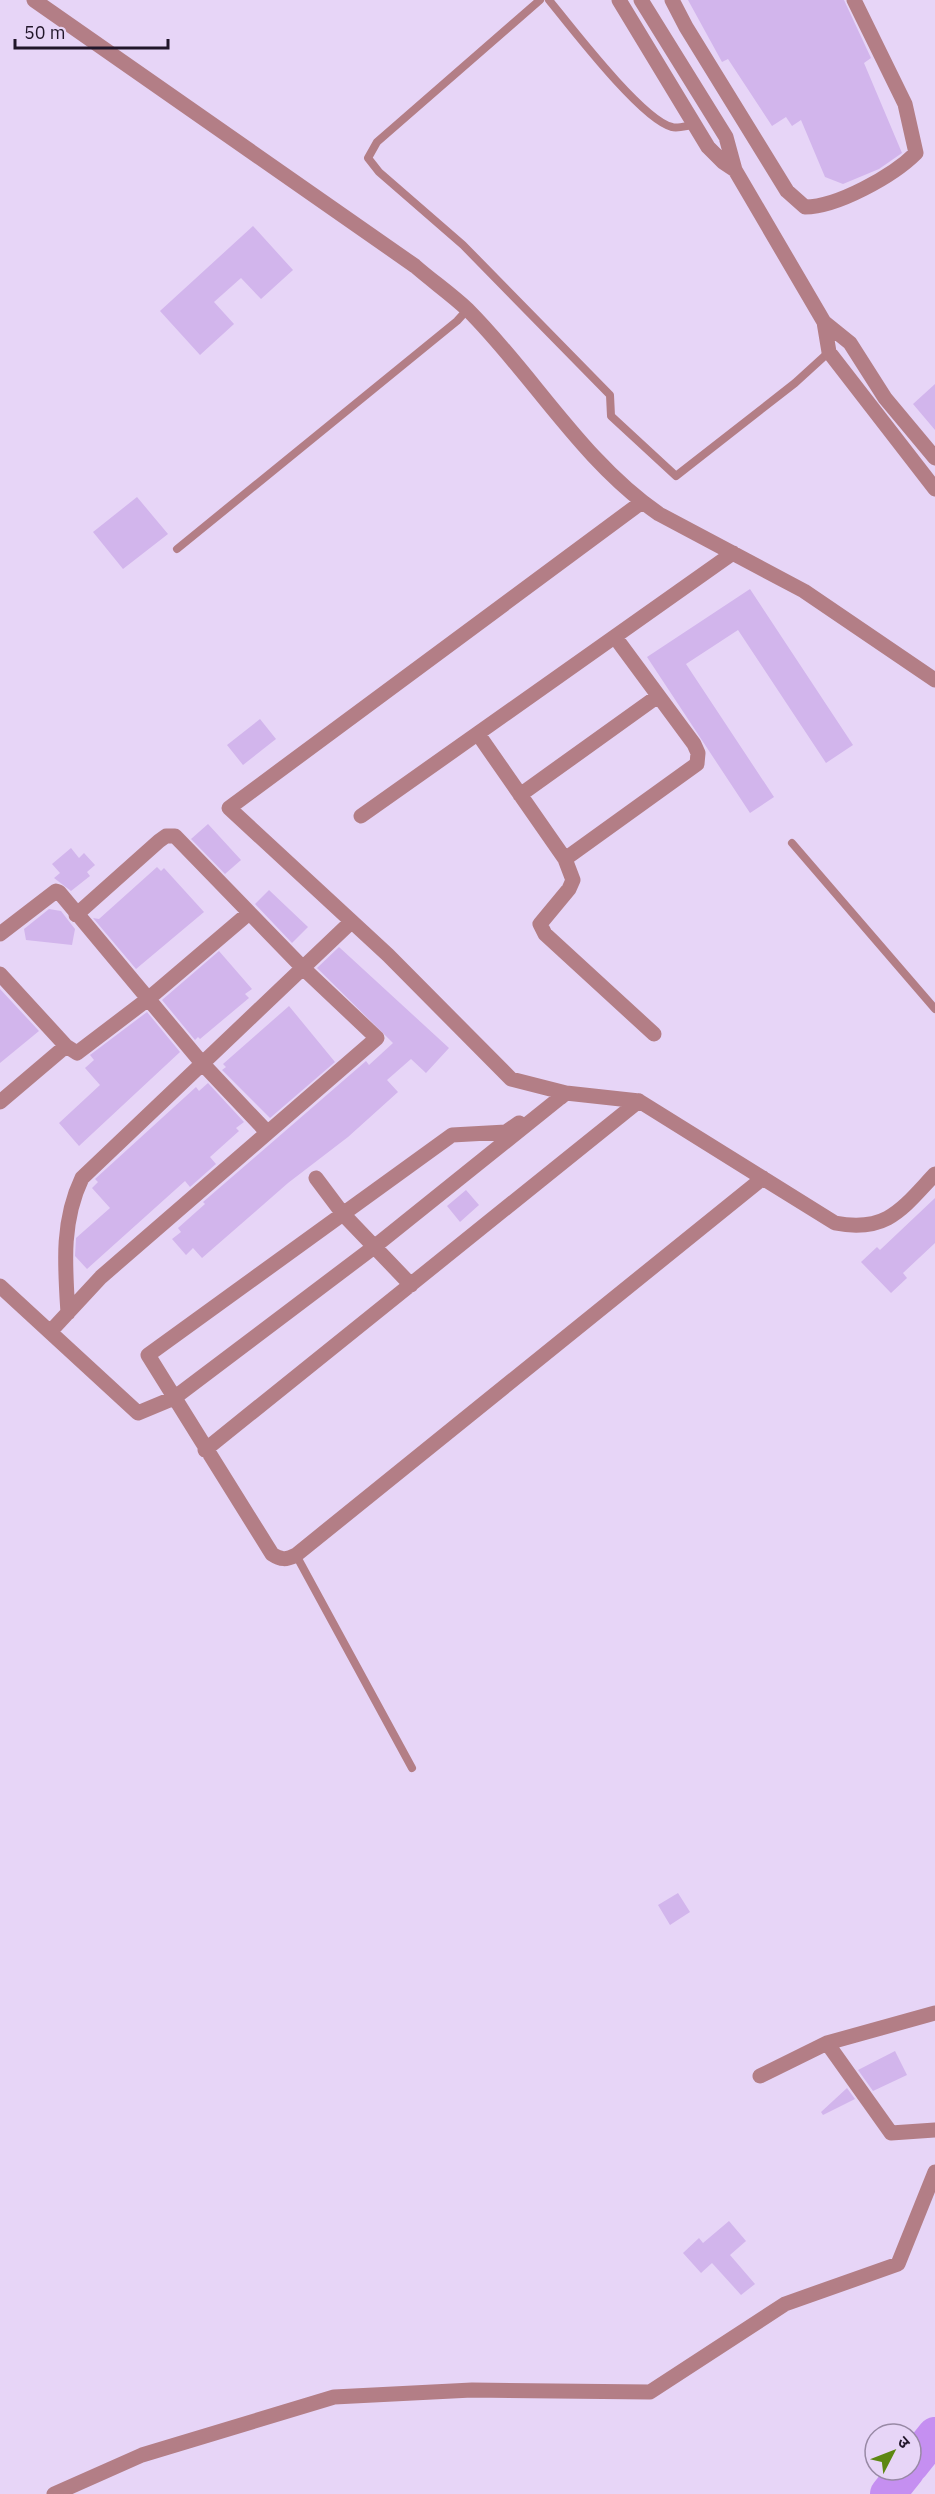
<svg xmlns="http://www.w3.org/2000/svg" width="935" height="2494" font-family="'IBM Plex Sans','Noto Sans Devanagari',sans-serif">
  <rect width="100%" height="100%" fill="#e7d5f7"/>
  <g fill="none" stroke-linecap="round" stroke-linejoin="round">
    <path stroke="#c58ff1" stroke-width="36" d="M 911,2465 L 935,2435
      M 888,2494 L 907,2470"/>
  </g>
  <path fill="#d2b5ec" d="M 688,0 L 844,0 L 871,58 L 864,63 L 902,153 L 879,169 L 843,184 L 825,177 L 801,120 L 792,126 L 786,117 L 772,126 L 728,59 L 722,62 Z
    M 253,226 L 293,270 L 261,299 L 241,278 L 214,302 L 234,324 L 200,355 L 160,311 Z
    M 935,384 L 935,430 L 913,404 Z
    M 137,497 L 168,534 L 123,569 L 93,532 Z
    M 750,589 L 853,745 L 826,763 L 738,630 L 686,664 L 774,797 L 750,813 L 647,657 Z
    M 260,719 L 276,739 L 243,765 L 227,745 Z
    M 208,824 L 241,860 L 225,874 L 191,839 Z
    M 71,848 L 79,858 L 84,853 L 95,865 L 87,872 L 90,876 L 71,891 L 54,878 L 60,873 L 52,864 Z
    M 157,867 L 161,871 L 164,868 L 204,912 L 136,969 L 93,918 L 99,919 Z
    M 269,890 L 308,927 L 292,943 L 255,904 Z
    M 49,909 L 61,911 L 75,929 L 72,945 L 26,940 L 24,929 Z
    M 339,947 L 449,1048 L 426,1073 L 411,1059 L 387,1080 L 398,1092 L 348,1137 L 288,1183 L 202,1258 L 193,1248 L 186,1255 L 172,1239 L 181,1232 L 178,1228 L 205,1204 L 203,1202 L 366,1061 L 369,1065 L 393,1043 L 317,968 Z
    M 219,951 L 252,989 L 245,994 L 249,998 L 200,1039 L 198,1037 L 195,1040 L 162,1000 Z
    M 0,989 L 39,1031 L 0,1063 Z
    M 289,1006 L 335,1062 L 270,1118 L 222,1070 L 226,1067 L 223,1064 Z
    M 147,1012 L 180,1052 L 79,1146 L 59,1123 L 100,1085 L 85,1068 L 94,1060 L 90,1055 Z
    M 208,1083 L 244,1122 L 236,1128 L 239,1131 L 210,1157 L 216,1164 L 190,1187 L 185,1181 L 87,1269 L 75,1256 L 76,1238 L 110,1208 L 92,1188 L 98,1182 L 95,1179 L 196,1087 L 199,1091 Z
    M 466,1190 L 479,1205 L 460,1222 L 447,1206 Z
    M 935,1198 L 935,1243 L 903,1273 L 907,1278 L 891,1293 L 861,1262 L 877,1247 L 880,1250 Z
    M 678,1893 L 690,1912 L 670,1925 L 658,1905 Z
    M 895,2051 L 907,2075 L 873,2091 L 858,2070 Z
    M 847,2088 L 855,2099 L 823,2115 L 821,2112 Z
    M 729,2221 L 746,2241 L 730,2255 L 755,2284 L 741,2295 L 712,2263 L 701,2273 L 683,2253 L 699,2238 L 703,2243 Z"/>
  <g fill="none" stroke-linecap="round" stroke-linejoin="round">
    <path stroke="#b37e86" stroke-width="8" d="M 540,0 L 377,142 L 368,158 L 379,172 L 463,245 L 610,395 L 611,416 L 676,476 L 795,383 L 829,352
      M 549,0 C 571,27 642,120 672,127 C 678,129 689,125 695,125
      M 177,549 L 457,321 L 467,310
      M 792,843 L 935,1009
      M 296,1555 L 412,1768"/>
    <path stroke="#b37e86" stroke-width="15" d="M 34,0 L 415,266 C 432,281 451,294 468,310 C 533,375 582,461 659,514 L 804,591 L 935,680
      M 619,0 L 708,147 L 723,162 L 735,170
      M 641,0 L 726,137 L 735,170 L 824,322 L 829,352 L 935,489
      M 672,0 L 686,27 L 787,191 L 805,207 C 837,207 893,176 916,153 L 905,104 L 854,0
      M 824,322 L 850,343 L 885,398 L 935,458
      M 615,637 L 694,744 L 698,753 L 697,764 L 565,859 L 573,880 L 569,889 L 540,924 L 545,934 L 654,1034
      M 478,734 L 565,859
      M 520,795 L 658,696
      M 361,816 L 733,553
      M 0,934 L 56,891 L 59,892 L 201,1062 L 267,1132
      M 0,974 L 66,1046 L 77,1053 L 148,999 L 249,913
      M 560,1098 L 566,1093 L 639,1101
      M 0,1102 L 66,1046
      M 519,1123 L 506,1132 L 452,1135 L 148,1355 L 272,1554 C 281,1560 286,1560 296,1555 L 763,1178
      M 316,1178 L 343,1214 L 411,1285
      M 0,1286 L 138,1413 L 174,1398 L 374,1247 L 566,1093 L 511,1079 L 388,955 L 229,808 L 642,502
      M 68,1313 C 65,1266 61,1222 82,1178 L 351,922
      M 50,1332 L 101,1277 L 377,1038 L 303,968 L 175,836 L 166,836 L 159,841 L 76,915
      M 205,1450 L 639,1101 L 835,1223 C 887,1233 902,1209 935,1174
      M 827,2043 L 891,2133 L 935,2130
      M 760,2076 L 827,2043 L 935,2013
      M 54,2494 L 142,2455 L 334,2397 L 472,2390 L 650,2392 L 785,2304 L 898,2264 L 935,2172"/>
  </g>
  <g transform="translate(893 2452) rotate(48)"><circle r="28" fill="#e7d5f7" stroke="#9889a5" stroke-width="1.5"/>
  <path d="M0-4.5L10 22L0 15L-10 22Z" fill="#5d8712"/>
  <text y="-9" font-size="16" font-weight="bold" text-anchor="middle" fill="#21162a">उ</text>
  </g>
  <path d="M15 39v9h153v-9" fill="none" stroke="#21162a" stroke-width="3"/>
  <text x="24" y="39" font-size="18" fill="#21162a" stroke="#e7d5f7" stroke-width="4.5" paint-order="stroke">50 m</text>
</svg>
